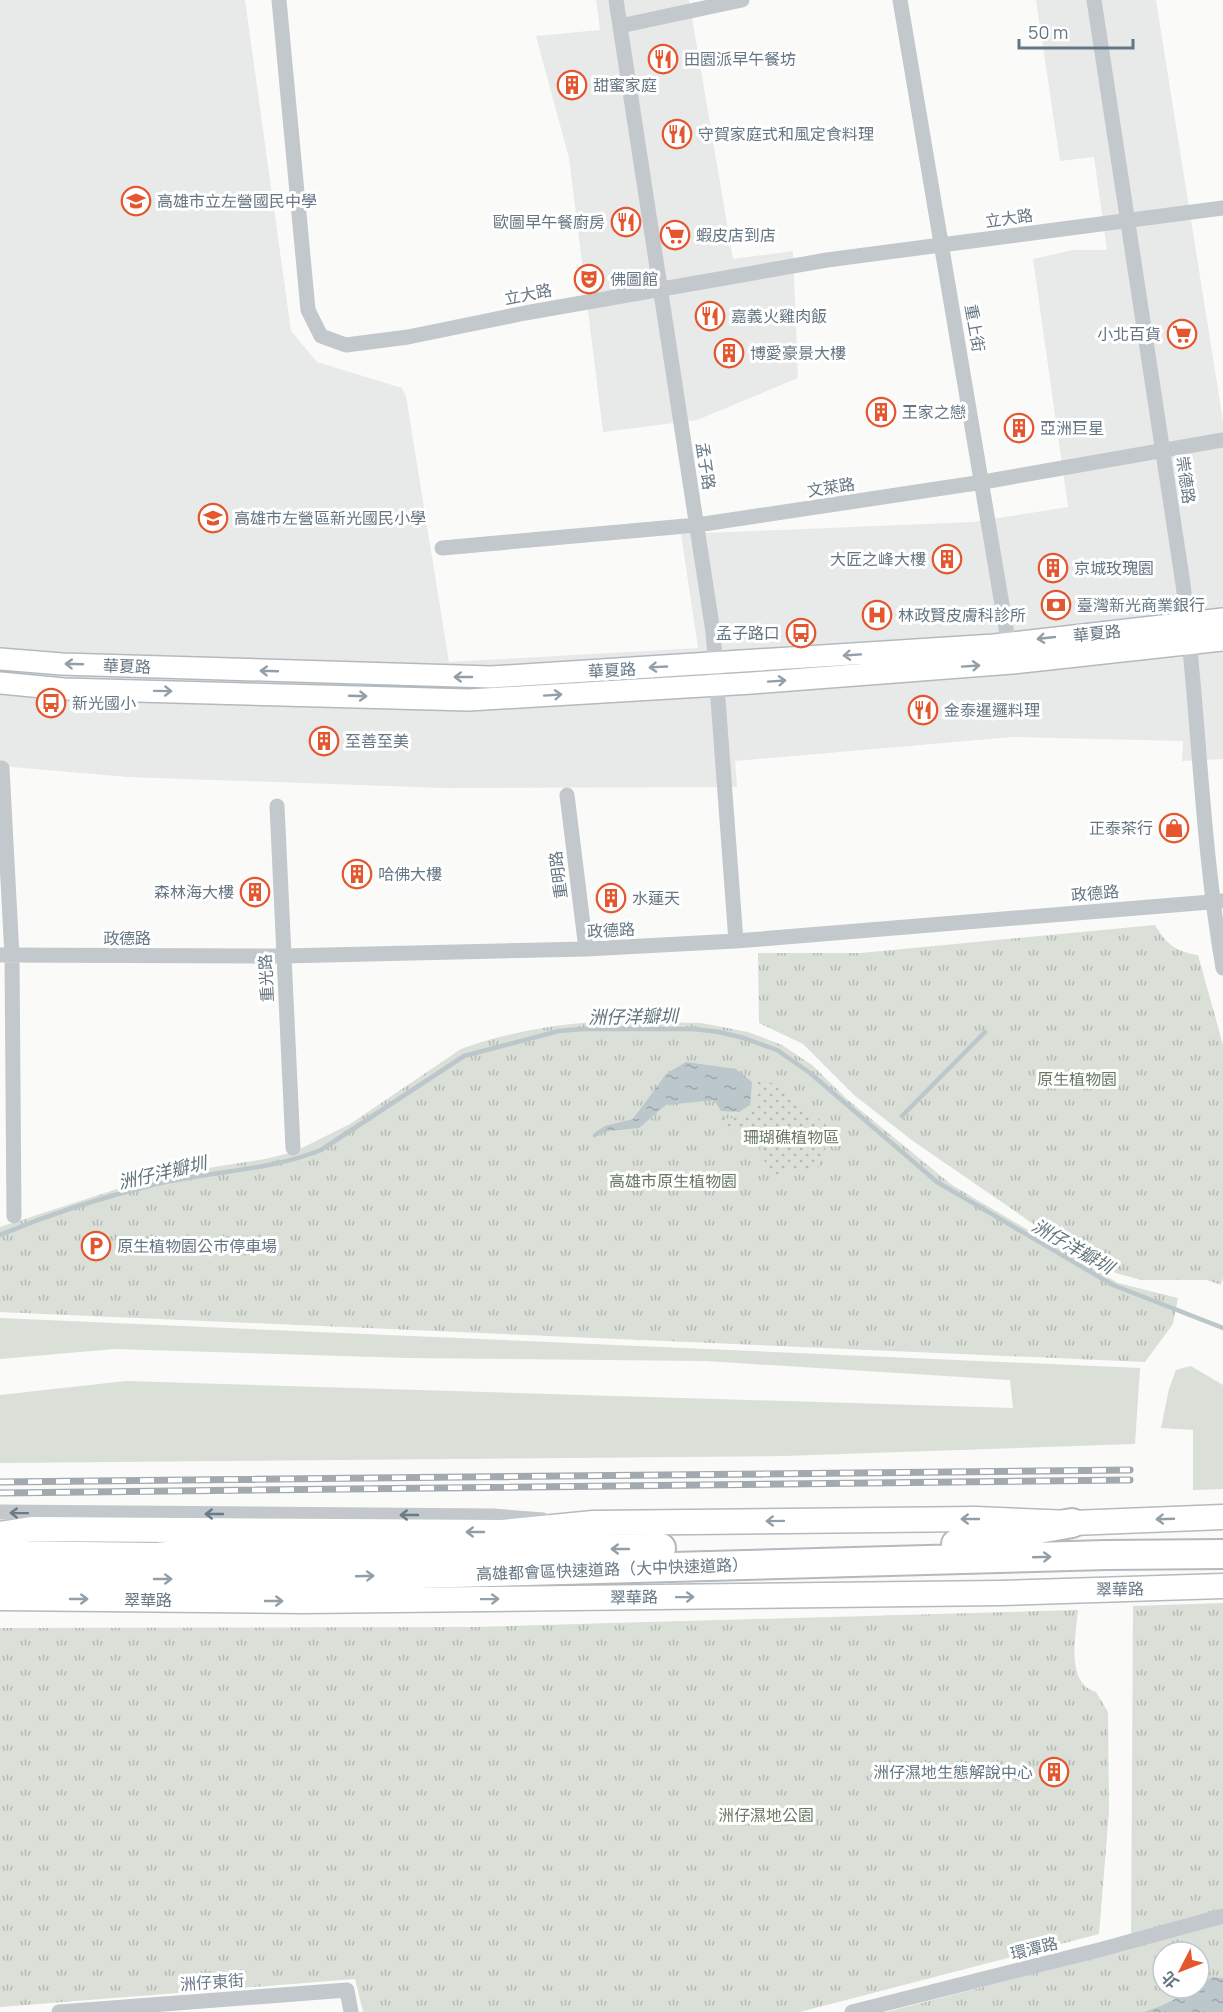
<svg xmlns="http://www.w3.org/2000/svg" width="1223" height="2012" font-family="Manrope,'Noto Sans TC',sans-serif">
  <defs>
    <pattern id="park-tufts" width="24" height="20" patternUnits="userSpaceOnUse" patternTransform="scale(1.5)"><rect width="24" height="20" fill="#dadfd7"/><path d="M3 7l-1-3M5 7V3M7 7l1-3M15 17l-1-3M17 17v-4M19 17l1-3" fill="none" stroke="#b4b9b4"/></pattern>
    <pattern id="garden-dots" width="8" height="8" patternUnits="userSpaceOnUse" patternTransform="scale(1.5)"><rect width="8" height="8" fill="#dadfd7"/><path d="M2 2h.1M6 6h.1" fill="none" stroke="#b4b9b4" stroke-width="1.8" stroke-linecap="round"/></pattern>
    <pattern id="water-ripples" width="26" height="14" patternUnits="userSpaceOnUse" patternTransform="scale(1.5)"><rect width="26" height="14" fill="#bbc7cb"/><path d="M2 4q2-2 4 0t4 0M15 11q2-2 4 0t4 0" fill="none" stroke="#9ca6aa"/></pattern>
  </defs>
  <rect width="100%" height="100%" fill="#fafaf8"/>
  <path fill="#e8e9e9" d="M 0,0 L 245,0 L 291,331 L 317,362 L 402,388 L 406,396 L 449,662 L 698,648 L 681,534 L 973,522 L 1068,507 L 1033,259 L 1073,250 L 1107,250 L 1094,157 L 1060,161 L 1036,0 L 1156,0 L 1223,421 L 1223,759 L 1182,761 L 1183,741 L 1012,737 L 735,761 L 737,787 L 445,788 L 128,777 L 0,766 Z
    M 596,0 L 689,0 L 733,259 L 793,251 L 798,378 L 697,420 L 603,432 L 569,158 L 536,36 L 600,30 Z"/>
  <path fill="#dadfd7" d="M 0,1318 L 1140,1368 L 1135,1444 L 784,1456 L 0,1463 L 0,1395 L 126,1381 L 1013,1408 L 1010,1380 L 706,1361 L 407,1358 L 114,1349 L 0,1359 Z
    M 1191,1366 L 1223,1385 L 1223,1489 L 1193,1490 L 1193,1430 L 1161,1428 L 1169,1389 L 1176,1370 Z"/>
  <path fill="url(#park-tufts)" fill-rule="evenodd" d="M 1155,925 C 1166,944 1176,952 1198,955 L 1223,1045 L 1223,1277 L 1221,1285 L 1207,1280 L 1141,1280 L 1116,1273 L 1077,1254 L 913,1141 L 854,1095 L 803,1044 L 759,1023 L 758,953 L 861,953 Z
    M 607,1021 L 701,1023 L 748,1032 L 782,1045 L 812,1065 L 848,1100 L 952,1185 L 1118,1283 L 1178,1298 L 1173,1324 L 1145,1362 L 0,1312 L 0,1227 L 157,1176 L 265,1159 L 294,1152 L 350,1124 L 461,1049 C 507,1032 557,1024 607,1021 Z
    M 1223,1603 L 1223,2012 L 886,2012 L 1131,1949 L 1133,1606 ZM 1163,1952 L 1199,1952 L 1199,1988 L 1163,1988 Z
    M 1078,1610 C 1076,1635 1065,1683 1096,1692 L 1108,1712 L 1109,1811 L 1099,1934 L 800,2012 L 363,2012 L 355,1979 L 0,2007 L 0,1628 L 475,1627 Z"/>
  <path fill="url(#garden-dots)" d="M 758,1077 L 780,1087 L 832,1130 L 818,1168 L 790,1170 L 771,1178 L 757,1141 L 716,1120 L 746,1116 L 757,1104 Z"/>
  <path fill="url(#water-ripples)" d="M 686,1062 L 736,1069 L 752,1082 L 750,1105 L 739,1112 L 721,1111 L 714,1100 L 666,1105 L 639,1128 L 608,1131 L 593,1138 L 593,1134 L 605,1126 L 633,1119 L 666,1074 Z
    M 1212,1977 L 1223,1978 L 1223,2012 L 1144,2012 C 1170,2004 1190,1991 1212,1977 Z"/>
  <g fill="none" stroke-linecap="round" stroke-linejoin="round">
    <path stroke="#bbc7cb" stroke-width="4.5" d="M 902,1116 L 985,1032
      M 0,1235 C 50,1214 103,1197 156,1184 C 211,1171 269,1171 321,1150 L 464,1056 L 559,1031 L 583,1029 L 694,1029 L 719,1032 L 744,1038 L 777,1050 L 810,1073 L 937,1182 L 1113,1285 L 1223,1328"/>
    <g stroke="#b3babf" stroke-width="24">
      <path id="secondary" d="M 0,659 L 62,664 L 491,677 L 994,645 L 1223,619
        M 0,683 L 64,689 L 469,700 L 752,683 L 1012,663 L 1223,640"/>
    </g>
    <g stroke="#b5babe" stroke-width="27">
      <path id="primary" d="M 0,1534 L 32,1529 L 502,1532 L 593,1523 L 975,1519 L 1072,1523 L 1223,1517
        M 0,1598 L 304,1601 L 1000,1593 L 1223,1586"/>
    </g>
    <g stroke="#b4b9bd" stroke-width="32">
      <path id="highway" d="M 956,1544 L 1072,1523
        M 0,1555 L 157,1557 L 209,1552 L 661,1548
        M 0,1581 L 306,1577 L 1106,1555 L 1223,1554"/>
    </g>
    <path stroke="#c3c8cc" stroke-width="15" d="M 279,0 L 308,310 L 321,336 L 346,345 L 408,337 L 525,313 L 827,260 L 1223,208
      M 616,0 L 713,632 L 736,941
      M 900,0 L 1010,652
      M 1094,0 L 1183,584 C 1199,711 1201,841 1223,968
      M 620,26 L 742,0
      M 442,548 L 697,525 L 983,482 L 1223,440
      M 2,768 L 12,956 L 14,1216
      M 567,795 L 586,949
      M 277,806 L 293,1148
      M 0,955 L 283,956 L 586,949 L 736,941 L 1223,901
      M 0,1512 L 493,1516 L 543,1520
      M 59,2012 L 347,1990 L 351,2012
      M 852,2012 L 1099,1950 L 1223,1916"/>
    <use href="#secondary" stroke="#fff" stroke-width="21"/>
    <use href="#primary" stroke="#fff" stroke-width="24"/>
    <use href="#highway" stroke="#fff" stroke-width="28"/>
    <g stroke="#a2aab0" stroke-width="7">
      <path id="rail" d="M 0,1482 L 1130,1470
        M 0,1493 L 1130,1480"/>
    </g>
    <use href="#rail" stroke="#fff" stroke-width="4.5" stroke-dasharray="14" stroke-linecap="butt"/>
  </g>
  <defs><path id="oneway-shaft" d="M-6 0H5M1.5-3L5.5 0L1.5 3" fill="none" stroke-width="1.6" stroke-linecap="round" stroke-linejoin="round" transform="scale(1.5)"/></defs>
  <g stroke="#939fa8">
    <use href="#oneway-shaft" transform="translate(1046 638) rotate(174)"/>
    <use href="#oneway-shaft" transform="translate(852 655) rotate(176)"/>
    <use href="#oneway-shaft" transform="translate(74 664) rotate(-178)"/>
    <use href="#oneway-shaft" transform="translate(971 666) rotate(-4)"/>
    <use href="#oneway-shaft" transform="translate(658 667) rotate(177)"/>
    <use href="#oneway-shaft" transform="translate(269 671) rotate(-178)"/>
    <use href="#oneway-shaft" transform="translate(463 677) rotate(180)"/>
    <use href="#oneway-shaft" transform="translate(777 681) rotate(-4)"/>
    <use href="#oneway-shaft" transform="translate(163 691) rotate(1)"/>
    <use href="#oneway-shaft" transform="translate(553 695) rotate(-4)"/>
    <use href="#oneway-shaft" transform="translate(358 696) rotate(2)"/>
    <use href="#oneway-shaft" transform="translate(970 1519) rotate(-180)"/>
    <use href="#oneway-shaft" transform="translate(1165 1519) rotate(178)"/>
    <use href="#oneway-shaft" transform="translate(775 1521) rotate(179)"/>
    <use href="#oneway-shaft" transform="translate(475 1532) rotate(-180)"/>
    <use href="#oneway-shaft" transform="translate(620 1549) rotate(180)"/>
    <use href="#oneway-shaft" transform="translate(1042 1557) rotate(-2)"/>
    <use href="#oneway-shaft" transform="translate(365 1576) rotate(-2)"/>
    <use href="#oneway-shaft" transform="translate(163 1579)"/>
    <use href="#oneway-shaft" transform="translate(685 1597) rotate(-1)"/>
    <use href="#oneway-shaft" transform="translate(79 1599)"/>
    <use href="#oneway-shaft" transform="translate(490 1599) rotate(-1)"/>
    <use href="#oneway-shaft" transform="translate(274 1601)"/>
  </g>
  <g stroke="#6a7a87">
    <use href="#oneway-shaft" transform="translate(19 1513) rotate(-179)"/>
    <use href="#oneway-shaft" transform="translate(214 1514) rotate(-180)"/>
    <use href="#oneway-shaft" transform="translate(409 1515) rotate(-180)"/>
  </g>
  <defs>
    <g id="restaurant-ring" transform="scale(1.5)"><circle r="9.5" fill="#fff" stroke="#e4572e" stroke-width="1.5"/><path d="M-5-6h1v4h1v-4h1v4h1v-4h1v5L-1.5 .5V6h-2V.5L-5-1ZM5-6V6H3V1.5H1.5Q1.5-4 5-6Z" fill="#e4572e"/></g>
    <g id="building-ring" transform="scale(1.5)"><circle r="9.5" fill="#fff" stroke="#e4572e" stroke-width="1.5"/><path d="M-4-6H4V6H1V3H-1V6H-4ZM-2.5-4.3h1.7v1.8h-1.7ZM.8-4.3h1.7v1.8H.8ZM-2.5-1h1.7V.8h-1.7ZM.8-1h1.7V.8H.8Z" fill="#e4572e"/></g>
    <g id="school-ring" transform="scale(1.5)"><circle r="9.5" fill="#fff" stroke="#e4572e" stroke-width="1.5"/><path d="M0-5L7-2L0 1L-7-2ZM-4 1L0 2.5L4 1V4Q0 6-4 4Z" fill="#e4572e"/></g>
    <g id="supermarket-ring" transform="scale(1.5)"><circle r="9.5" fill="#fff" stroke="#e4572e" stroke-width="1.5"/><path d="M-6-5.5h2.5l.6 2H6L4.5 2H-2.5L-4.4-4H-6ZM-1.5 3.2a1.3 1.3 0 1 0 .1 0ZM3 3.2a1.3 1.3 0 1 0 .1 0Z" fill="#e4572e"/></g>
    <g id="theatre-ring" transform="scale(1.5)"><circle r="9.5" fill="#fff" stroke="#e4572e" stroke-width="1.5"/><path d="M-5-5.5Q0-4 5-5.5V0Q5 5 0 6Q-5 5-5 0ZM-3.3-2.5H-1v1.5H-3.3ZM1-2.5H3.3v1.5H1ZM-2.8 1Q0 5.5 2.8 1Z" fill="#e4572e"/></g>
    <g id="bank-ring" transform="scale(1.5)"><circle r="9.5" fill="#fff" stroke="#e4572e" stroke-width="1.5"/><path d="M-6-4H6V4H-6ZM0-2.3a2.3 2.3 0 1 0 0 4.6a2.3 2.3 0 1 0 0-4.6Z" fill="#e4572e"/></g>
    <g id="hospital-ring" transform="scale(1.5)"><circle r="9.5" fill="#fff" stroke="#e4572e" stroke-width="1.5"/><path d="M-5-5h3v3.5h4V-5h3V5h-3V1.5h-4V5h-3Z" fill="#e4572e"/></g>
    <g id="bus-ring" transform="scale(1.5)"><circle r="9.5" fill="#fff" stroke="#e4572e" stroke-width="1.5"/><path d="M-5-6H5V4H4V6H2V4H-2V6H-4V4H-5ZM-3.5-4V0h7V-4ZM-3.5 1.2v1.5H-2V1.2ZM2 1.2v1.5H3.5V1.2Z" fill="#e4572e"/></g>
    <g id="shop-ring" transform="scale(1.5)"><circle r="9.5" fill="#fff" stroke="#e4572e" stroke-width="1.5"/><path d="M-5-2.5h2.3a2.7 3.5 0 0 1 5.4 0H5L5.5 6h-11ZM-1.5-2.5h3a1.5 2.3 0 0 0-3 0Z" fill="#e4572e"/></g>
    <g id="parking-ring" transform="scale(1.5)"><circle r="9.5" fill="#fff" stroke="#e4572e" stroke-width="1.5"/><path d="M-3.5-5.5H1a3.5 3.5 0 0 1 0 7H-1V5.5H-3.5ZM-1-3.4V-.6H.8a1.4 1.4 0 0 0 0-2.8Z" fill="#e4572e"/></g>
  </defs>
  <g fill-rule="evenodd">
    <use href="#restaurant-ring" x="663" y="59"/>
    <use href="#building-ring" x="572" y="85"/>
    <use href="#restaurant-ring" x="677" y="134"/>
    <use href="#school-ring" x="136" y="201"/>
    <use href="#restaurant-ring" x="626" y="222"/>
    <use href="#supermarket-ring" x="675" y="235"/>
    <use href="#theatre-ring" x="589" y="279"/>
    <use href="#restaurant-ring" x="710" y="316"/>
    <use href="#supermarket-ring" x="1182" y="334"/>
    <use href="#building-ring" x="729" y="353"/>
    <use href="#building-ring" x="881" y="412"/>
    <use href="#building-ring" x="1019" y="428"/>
    <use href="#school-ring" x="213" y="518"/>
    <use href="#building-ring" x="947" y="559"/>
    <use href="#building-ring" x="1053" y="568"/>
    <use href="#bank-ring" x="1056" y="605"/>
    <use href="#hospital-ring" x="877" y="615"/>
    <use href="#bus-ring" x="801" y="633"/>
    <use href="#bus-ring" x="51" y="703"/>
    <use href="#restaurant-ring" x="923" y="710"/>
    <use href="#building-ring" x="324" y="741"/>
    <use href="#shop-ring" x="1174" y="828"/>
    <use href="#building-ring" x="357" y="874"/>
    <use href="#building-ring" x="255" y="892"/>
    <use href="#building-ring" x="611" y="898"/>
    <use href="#parking-ring" x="96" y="1246"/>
    <use href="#building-ring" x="1054" y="1772"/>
  </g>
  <g text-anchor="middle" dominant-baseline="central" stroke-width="6" stroke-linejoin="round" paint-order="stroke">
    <g font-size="16" fill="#657683" stroke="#fff" text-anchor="start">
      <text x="684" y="59">田園派早午餐坊</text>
      <text x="593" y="85">甜蜜家庭</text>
      <text x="698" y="134">守賀家庭式和風定食料理</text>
      <text x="157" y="201">高雄市立左營國民中學</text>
      <text x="605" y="222" text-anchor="end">歐圖早午餐廚房</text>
      <text x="696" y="235">蝦皮店到店</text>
      <text x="610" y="279">佛圖館</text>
      <text x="731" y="316">嘉義火雞肉飯</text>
      <text x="1161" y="334" text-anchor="end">小北百貨</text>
      <text x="750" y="353">博愛豪景大樓</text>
      <text x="902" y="412">王家之戀</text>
      <text x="1040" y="428">亞洲巨星</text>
      <text x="234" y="518">高雄市左營區新光國民小學</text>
      <text x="926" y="559" text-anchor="end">大匠之峰大樓</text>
      <text x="1074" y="568">京城玫瑰園</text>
      <text x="1077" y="605">臺灣新光商業銀行</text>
      <text x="898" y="615">林政賢皮膚科診所</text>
      <text x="780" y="633" text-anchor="end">孟子路口</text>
      <text x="72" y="703">新光國小</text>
      <text x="944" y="710">金泰暹邏料理</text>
      <text x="345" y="741">至善至美</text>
      <text x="1153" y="828" text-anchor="end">正泰茶行</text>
      <text x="378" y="874">哈佛大樓</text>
      <text x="234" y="892" text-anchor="end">森林海大樓</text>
      <text x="632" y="898">水蓮天</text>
      <text x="117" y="1246">原生植物園公巿停車場</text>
      <text x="1033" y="1772" text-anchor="end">洲仔濕地生態解說中心</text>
    </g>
    <g font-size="16" fill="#657683" stroke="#fff">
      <text transform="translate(1009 218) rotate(-8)">立大路</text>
      <text transform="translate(528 294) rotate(-11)">立大路</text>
      <text transform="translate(975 328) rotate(80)">重上街</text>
      <text transform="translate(706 466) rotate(81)">孟子路</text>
      <text transform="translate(1186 480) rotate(82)">崇德路</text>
      <text transform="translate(831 487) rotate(-9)">文萊路</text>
      <text transform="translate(1097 633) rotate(-6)">華夏路</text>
      <text transform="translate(127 666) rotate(2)">華夏路</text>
      <text transform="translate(612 670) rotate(-3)">華夏路</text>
      <text transform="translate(558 875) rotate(-97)">重明路</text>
      <text transform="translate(1095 893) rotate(-5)">政德路</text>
      <text transform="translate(611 930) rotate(-3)">政德路</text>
      <text x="127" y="938">政德路</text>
      <text transform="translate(266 978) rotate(-93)">重光路</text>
      <text transform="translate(612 1569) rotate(-2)">高雄都會區快速道路（大中快速道路）</text>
      <text transform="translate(1120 1589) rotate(-1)">翠華路</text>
      <text transform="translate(634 1597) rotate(-1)">翠華路</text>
      <text x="148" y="1600">翠華路</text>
      <text transform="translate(1034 1948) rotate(-14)">環潭路</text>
      <text transform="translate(212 1982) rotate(-4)">洲仔東街</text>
    </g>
    <g font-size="16" fill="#687a64" stroke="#fff">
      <text x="1077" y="1079">原生植物園</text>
      <text x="791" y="1137">珊瑚礁植物區</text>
      <text x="673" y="1181">高雄市原生植物園</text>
      <text x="766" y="1815">洲仔濕地公園</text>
    </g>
    <g font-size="18" font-style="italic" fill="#60757c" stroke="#fff">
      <text transform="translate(633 1016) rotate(-1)">洲仔洋瓣圳</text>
      <text transform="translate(162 1172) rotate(-13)">洲仔洋瓣圳</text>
      <text transform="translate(1073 1246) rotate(30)">洲仔洋瓣圳</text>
    </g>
  </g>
  <g transform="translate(1181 1970) rotate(228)"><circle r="28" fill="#ffffff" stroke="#c1c8cd" stroke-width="1.5"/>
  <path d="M0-4.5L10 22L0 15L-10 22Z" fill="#e4572e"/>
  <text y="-9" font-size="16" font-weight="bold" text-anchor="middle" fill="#657683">北</text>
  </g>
  <path d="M1019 39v9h114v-9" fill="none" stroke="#657683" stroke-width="3"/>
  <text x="1028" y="39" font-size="18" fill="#657683" stroke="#ffffff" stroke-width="4.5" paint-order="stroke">50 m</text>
</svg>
